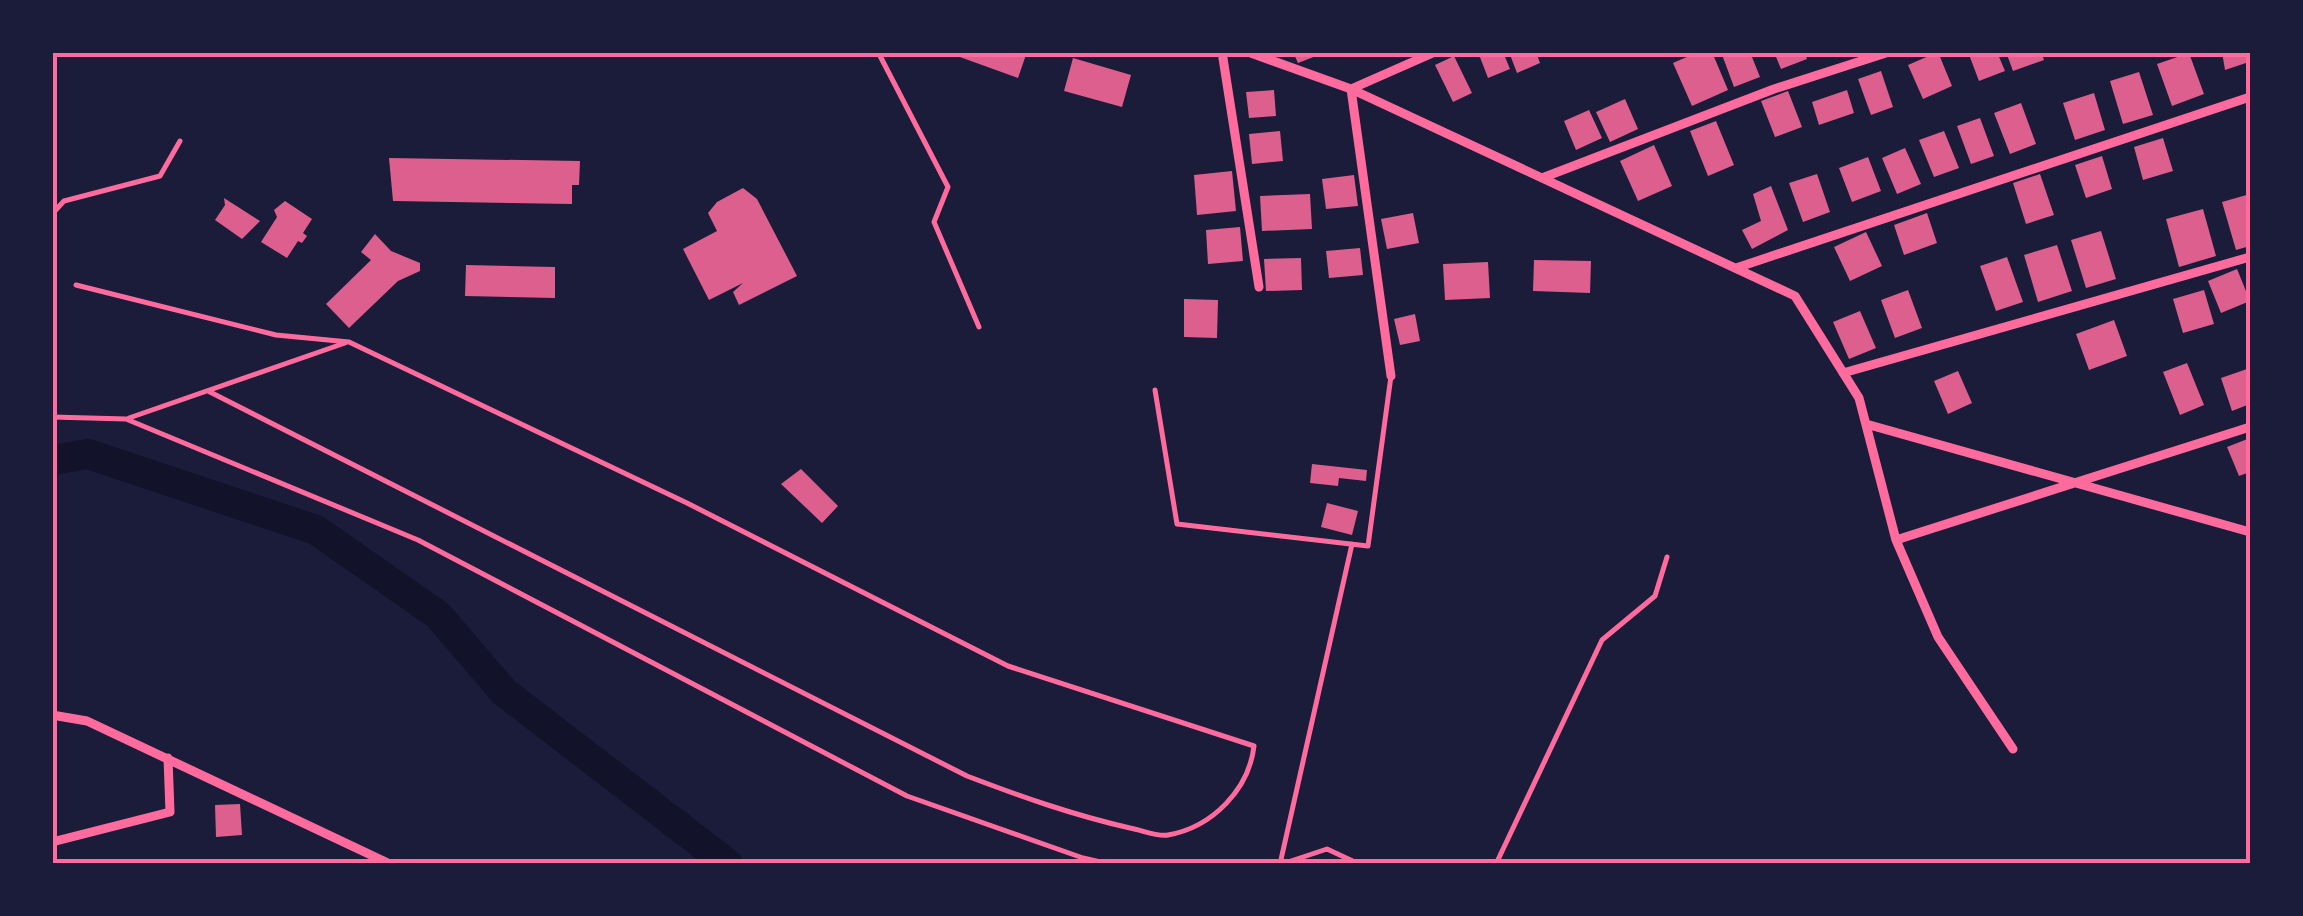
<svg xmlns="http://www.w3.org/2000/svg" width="2303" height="916" font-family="'Nunito Sans',sans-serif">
  <rect width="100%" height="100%" fill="#1b1b3a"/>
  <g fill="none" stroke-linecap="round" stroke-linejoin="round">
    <path stroke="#12122b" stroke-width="30" d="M 52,460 L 88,454 L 316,530 L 438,615 L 504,692 L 728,864"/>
  </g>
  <path fill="#dd5f8e" d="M 946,52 L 1027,52 L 1018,78 Z
    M 1293,52 L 1324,52 L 1324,53 L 1298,63 Z
    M 1478,52 L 1503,52 L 1510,69 L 1488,78 Z
    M 1509,52 L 1536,52 L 1540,63 L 1517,73 Z
    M 1698,52 L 1712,52 L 1728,90 L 1692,106 L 1673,63 Z
    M 1721,52 L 1750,52 L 1760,77 L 1734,87 Z
    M 1774,52 L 1805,52 L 1807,59 L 1781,69 Z
    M 1938,52 L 1952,86 L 1923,99 L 1908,65 Z
    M 1968,52 L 1997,52 L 2005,71 L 1979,81 Z
    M 2006,52 L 2041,52 L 2044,60 L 2013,71 Z
    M 2222,52 L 2250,52 L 2250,74 L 2246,63 L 2225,70 Z
    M 2189,53 L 2204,94 L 2172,106 L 2157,64 Z
    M 1454,56 L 1472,93 L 1453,102 L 1435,65 Z
    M 1073,58 L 1131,75 L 1122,107 L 1064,91 Z
    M 1881,71 L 1893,107 L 1871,115 L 1858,79 Z
    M 2139,72 L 2153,115 L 2123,124 L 2110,81 Z
    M 1274,90 L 1276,116 L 1249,118 L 1246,92 Z
    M 1847,90 L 1854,113 L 1819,125 L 1812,102 Z
    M 1788,91 L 1802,127 L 1775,137 L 1761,101 Z
    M 2094,93 L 2105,130 L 2075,140 L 2063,103 Z
    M 1625,99 L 1638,129 L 1610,142 L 1596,112 Z
    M 2021,103 L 2036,144 L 2010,154 L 1994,113 Z
    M 1589,110 L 1602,138 L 1576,150 L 1564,121 Z
    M 1980,118 L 1994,156 L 1971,164 L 1957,126 Z
    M 1716,121 L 1734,165 L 1708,176 L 1690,131 Z
    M 1280,131 L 1283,161 L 1252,164 L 1249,134 Z
    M 1944,131 L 1959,168 L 1934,177 L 1919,140 Z
    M 2163,138 L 2173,171 L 2143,180 L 2134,147 Z
    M 1654,145 L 1672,186 L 1638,201 L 1620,161 Z
    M 1905,148 L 1921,184 L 1897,194 L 1882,158 Z
    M 2102,156 L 2112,189 L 2086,198 L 2075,165 Z
    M 1868,157 L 1881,191 L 1852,202 L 1839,168 Z
    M 389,158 L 580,161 L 579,185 L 572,185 L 572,204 L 393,201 Z
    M 1232,171 L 1236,211 L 1197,215 L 1194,175 Z
    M 1817,174 L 1830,212 L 1803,222 L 1789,183 Z
    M 2040,174 L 2054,215 L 2026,224 L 2013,183 Z
    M 1354,175 L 1358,206 L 1326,209 L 1322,179 Z
    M 1771,186 L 1788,230 L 1752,249 L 1742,230 L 1761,221 L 1753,194 Z
    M 743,188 L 757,199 L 797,276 L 739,305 L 733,292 L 743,283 L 709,300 L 683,249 L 717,231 L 708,213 L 717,202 Z
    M 1310,194 L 1312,229 L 1262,231 L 1260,196 Z
    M 2250,194 L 2250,246 L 2236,250 L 2222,202 Z
    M 224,198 L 260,221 L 242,239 L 215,220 L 225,205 Z
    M 285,201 L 312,219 L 303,233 L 307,236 L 302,243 L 298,241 L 287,258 L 261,242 L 277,217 L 274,210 Z
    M 2203,209 L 2216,256 L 2179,267 L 2166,219 Z
    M 1413,213 L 1419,243 L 1387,249 L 1381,219 Z
    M 1927,213 L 1937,243 L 1904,255 L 1894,225 Z
    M 1240,227 L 1243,261 L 1208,264 L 1206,230 Z
    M 2101,231 L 2116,279 L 2086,288 L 2071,240 Z
    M 1866,232 L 1882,266 L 1850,281 L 1834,247 Z
    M 375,234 L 391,251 L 420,263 L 420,271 L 398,281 L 349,328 L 326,304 L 371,260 L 361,252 Z
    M 2057,245 L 2072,291 L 2038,302 L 2024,255 Z
    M 1360,248 L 1363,275 L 1329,278 L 1326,251 Z
    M 2007,257 L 2023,302 L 1996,311 L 1980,266 Z
    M 1301,258 L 1302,290 L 1266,291 L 1264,259 Z
    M 1534,260 L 1591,261 L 1590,293 L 1533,291 Z
    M 1488,262 L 1490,298 L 1445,300 L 1443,264 Z
    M 466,265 L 555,267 L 555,298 L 465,296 Z
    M 2237,269 L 2250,301 L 2221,313 L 2208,281 Z
    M 1908,290 L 1922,328 L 1895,338 L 1881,300 Z
    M 2204,290 L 2214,324 L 2183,333 L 2173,299 Z
    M 1184,299 L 1218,300 L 1217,338 L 1184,337 Z
    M 1860,311 L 1876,348 L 1849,359 L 1833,322 Z
    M 1415,314 L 1420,341 L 1400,345 L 1394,319 Z
    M 2114,320 L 2127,356 L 2089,370 L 2076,334 Z
    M 2187,363 L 2204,405 L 2180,415 L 2163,372 Z
    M 2247,369 L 2250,404 L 2232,411 L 2221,378 Z
    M 1958,371 L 1972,403 L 1948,414 L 1934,381 Z
    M 2250,438 L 2250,472 L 2239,476 L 2227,447 Z
    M 1312,464 L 1367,470 L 1366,481 L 1339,478 L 1338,486 L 1310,483 Z
    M 801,469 L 838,506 L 822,523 L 781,484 Z
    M 1327,503 L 1358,511 L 1352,535 L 1321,527 Z
    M 240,804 L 242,835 L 216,837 L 215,805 Z"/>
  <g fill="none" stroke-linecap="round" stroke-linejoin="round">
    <path stroke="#ff6b9d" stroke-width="5" d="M 878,52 L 948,187 L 934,222 L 979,327
      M 52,214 L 64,201 L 160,176 L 180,141
      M 76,285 L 276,335 L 349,342 L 687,503 L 1008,666 L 1254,746 C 1249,789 1213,827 1168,835 C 1157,837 1142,830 1130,828 C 1073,815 1022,797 967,776 L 208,391
      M 1155,390 L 1177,524 L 1368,546 L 1391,376
      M 52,417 L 126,419 L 418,540 L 907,796 L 1083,858 L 1109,864
      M 129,418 L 345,343
      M 1280,864 L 1352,544
      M 1282,864 L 1327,849 L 1359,864
      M 1496,864 L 1602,640 L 1655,596 L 1667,557"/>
    <path stroke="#ff6b9d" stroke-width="9" d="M 1222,52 L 1259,287
      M 1248,52 L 1351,89 L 1795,296 L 1859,398 L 1896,540 L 1938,637 L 2013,749
      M 1542,178 L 1774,89 L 1889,52
      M 1736,268 L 2250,97
      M 1843,373 L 2250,257
      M 1391,376 L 1351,89 L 1435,52
      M 1866,424 L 2250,532
      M 1896,540 L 2250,427
      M 52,715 L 87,721 L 390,864
      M 52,842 L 170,812 L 168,758"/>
  </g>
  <rect width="2303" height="916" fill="none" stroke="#1b1b3a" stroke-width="110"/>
  <rect x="55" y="55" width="2193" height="806" fill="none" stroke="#ff6b9d" stroke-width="4"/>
</svg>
